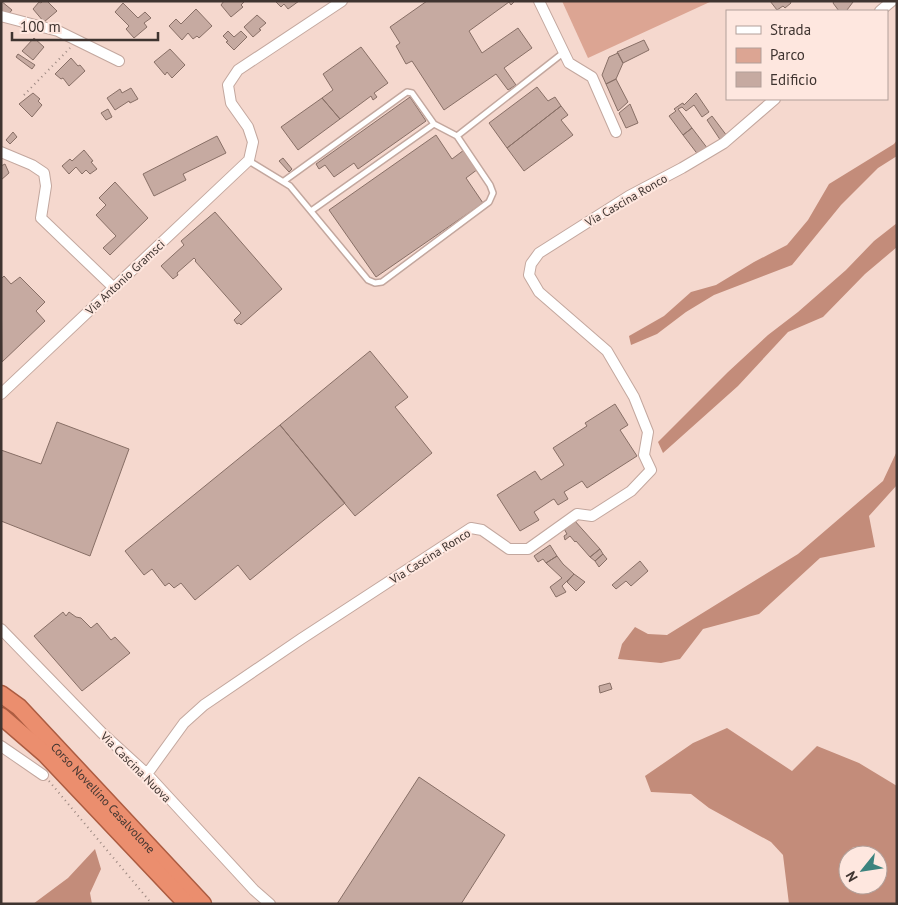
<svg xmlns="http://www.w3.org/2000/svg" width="898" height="905" font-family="'PT Sans',sans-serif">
  <rect width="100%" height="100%" fill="#f5d8ce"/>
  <path fill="#dca593" d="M 562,1 L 712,1 L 588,58 Z"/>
  <path fill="#c38c7a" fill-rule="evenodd" d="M 897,140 L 897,156 L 878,168 L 841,205 L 792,265 L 714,295 L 686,312 L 657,334 L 631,345 L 629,336 L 664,316 L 691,292 L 716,285 L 754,262 L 787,245 L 808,220 L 829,184 L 894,144 Z
    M 897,223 L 897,247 L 865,274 L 823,317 L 788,332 L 738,386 L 663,453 L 658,442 L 728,372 L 768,335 L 798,312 L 846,270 L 874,241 Z
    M 897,451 L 897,485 L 869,516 L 875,547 L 820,558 L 759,614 L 703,629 L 680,659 L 661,663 L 618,659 L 622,644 L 635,627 L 648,634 L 667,635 L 798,554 L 883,481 Z
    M 727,728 L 792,771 L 817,746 L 859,763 L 897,786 L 897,904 L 789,904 L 783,855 L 771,842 L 709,808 L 691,794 L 651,792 L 645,776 L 693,743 ZM 848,855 L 878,855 L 878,885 L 848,885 Z
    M 95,849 L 101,869 L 90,893 L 92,904 L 33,904 L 68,878 Z"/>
  <path fill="#c6aaa1" stroke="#886f66" d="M 1,1 L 12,10 L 6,17 L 1,14 Z
    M 43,1 L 47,1 L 57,11 L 44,22 L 33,9 L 39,2 L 41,3 Z
    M 224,1 L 245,1 L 241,5 L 243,7 L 231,17 L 221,5 Z
    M 275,1 L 299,1 L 288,9 L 284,4 L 281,7 Z
    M 427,1 L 515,1 L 511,5 L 509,2 L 469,31 L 482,53 L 518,28 L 532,48 L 504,68 L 516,85 L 508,90 L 496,74 L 444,110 L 412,61 L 406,64 L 396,46 L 400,43 L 390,27 Z
    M 770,1 L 790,1 L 791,3 L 785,8 L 783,6 L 777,10 Z
    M 834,1 L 852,1 L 853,2 L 847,10 L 848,11 L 839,11 L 833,3 Z
    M 123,3 L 138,18 L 145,12 L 151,18 L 144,23 L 147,27 L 134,38 L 126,29 L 129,26 L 115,12 Z
    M 196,9 L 212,26 L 199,38 L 197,36 L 193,39 L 188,33 L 182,40 L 169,26 L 176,19 L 181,24 Z
    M 257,15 L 266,23 L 259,29 L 261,30 L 253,37 L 244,27 Z
    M 228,31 L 234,37 L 241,31 L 247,37 L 234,50 L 226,42 L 228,41 L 223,36 Z
    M 34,38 L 44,47 L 33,60 L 22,51 Z
    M 644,40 L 649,50 L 623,63 L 617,52 Z
    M 361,47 L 388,83 L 374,93 L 377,97 L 373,100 L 371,96 L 340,119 L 322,98 L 333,90 L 323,74 Z
    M 170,49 L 185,65 L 172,78 L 167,72 L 165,75 L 154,62 Z
    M 618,53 L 623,63 L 616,79 L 606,84 L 602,75 L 609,57 Z
    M 18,54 L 35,65 L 32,69 L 16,57 Z
    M 71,58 L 78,66 L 80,65 L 85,71 L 69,86 L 63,78 L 61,79 L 55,74 Z
    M 616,79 L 628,102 L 618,111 L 606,84 Z
    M 537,87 L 548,101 L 555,97 L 561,106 L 507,148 L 489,123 Z
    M 131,88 L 138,99 L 130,103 L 129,101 L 115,110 L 107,98 L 120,89 L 122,93 Z
    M 33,93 L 40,99 L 38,101 L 42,105 L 32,117 L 19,104 Z
    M 696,93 L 709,112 L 702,117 L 694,105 L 686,111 L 682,107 L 678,109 L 692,128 L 683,135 L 669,116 L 676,111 L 674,109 L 681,104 L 683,103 L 684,105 Z
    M 410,97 L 426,121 L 358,169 L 354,163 L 334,177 L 325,165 L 319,169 L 316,164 Z
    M 322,98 L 340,119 L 298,150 L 281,127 Z
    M 630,104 L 638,123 L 626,128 L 619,113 Z
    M 561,106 L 568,115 L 561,120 L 573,135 L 524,171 L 507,148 Z
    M 108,109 L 112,117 L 106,120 L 101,113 Z
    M 712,116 L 727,136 L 721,141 L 707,120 Z
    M 692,128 L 708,149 L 699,156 L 683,135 Z
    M 13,132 L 17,137 L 10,144 L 6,140 Z
    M 436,135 L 452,159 L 464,150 L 478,169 L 466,178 L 483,203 L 376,277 L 329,210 Z
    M 217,136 L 226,153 L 183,174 L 186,180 L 154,196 L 143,174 Z
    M 84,150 L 93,161 L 91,162 L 97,169 L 90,174 L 86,170 L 82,174 L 76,167 L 69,174 L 62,166 L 70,159 L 72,161 Z
    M 283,158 L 292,169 L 289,172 L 279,161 Z
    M 5,164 L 9,173 L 1,180 L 1,166 Z
    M 115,182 L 148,218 L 110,255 L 103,248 L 116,236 L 96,215 L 106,205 L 99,198 Z
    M 215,212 L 282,289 L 241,325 L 239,323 L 237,324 L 234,320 L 241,313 L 195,261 L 196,260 L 194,258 L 177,273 L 178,275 L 173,279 L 161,266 L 184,245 L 181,241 Z
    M 4,276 L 11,284 L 20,277 L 45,302 L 36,311 L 45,321 L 2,362 L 1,279 Z
    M 370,351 L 408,397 L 395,407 L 432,453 L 355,516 L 280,425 Z
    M 615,404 L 628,425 L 620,430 L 637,456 L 587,488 L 582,481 L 564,492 L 568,499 L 558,505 L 554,499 L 552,500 L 534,512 L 539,520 L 520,531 L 497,495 L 535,471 L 541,480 L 564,465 L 553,448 L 587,426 L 585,423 Z
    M 57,422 L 129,449 L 90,556 L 1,521 L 1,450 L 41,464 Z
    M 280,425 L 345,503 L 250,580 L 238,565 L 195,600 L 181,583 L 174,588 L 169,583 L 165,586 L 152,569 L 144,575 L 125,551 Z
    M 574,520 L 600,549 L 590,557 L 576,541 L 575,542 L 570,536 L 565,540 L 564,536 L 567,534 L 563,527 Z
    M 550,545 L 557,556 L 546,563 L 543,559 L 538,562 L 534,556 Z
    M 600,549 L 603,554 L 595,561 L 590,557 Z
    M 603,554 L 607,559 L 599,567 L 595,561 Z
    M 557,556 L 563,564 L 574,574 L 562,586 L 566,592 L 556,597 L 550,587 L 562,578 L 546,563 Z
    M 640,561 L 648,571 L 631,586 L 626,581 L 616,589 L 612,585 Z
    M 574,574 L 585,582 L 576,591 L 567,582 Z
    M 63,612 L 66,616 L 69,612 L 76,617 L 81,618 L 91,628 L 97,623 L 111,640 L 115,637 L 130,653 L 82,691 L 34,636 Z
    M 610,683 L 612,689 L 600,693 L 599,686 Z
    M 419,777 L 505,835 L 461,904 L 337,904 Z"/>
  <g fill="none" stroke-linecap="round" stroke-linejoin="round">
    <g stroke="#c3a79e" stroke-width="8">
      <path id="service" d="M 457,136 L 563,53
        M 249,161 L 290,186 L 368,280 L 375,283 L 382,282 L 489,202 L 493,193 L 490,185 L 457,136 L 434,124 L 412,93 L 407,92 L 284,181
        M 311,211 L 434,124"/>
    </g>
    <g stroke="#c3a79e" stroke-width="12">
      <path id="minor" d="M 539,1 L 569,63 L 592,77 L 616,132
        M 880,11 L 892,1
        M 1,16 L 58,31 L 119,61
        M 1,152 L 32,165 L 44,173 L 46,186 L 41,218 L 114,288
        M 1,394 L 249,160 L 253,142 L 248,127 L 231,103 L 228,85 L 238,70 L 342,1
        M 1,629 L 102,733 L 147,774 L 254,890 L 270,904
        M 1,746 L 43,775
        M 147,774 L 184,723 L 204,705 L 301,639 L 471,528 L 482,530 L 509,549 L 528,549 L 577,514 L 592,516 L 631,491 L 651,470 L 644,455 L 648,432 L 634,397 L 607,351 L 539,292 L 529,275 L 531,264 L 539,253 L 629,196 L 682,168 L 724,143 L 775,99"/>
    </g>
    <g stroke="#ac5c41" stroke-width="19">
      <g id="trunk">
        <path id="s1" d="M 1,694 L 19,707 L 203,904"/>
        <path d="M 1,716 L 45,754 L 187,904"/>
      </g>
    </g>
    <path stroke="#9c8881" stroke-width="2" stroke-dasharray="1 4" stroke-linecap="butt" d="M 24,95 L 70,48
      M 49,781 L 152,904"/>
    <use href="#service" stroke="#fff" stroke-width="5"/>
    <use href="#minor" stroke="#fff" stroke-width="10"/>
    <use href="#trunk" stroke="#eb8e6e" stroke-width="16"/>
  </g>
  <g text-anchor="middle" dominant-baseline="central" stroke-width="4" stroke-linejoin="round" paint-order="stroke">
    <g font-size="12" fill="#3f3430" stroke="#fee7df">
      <text transform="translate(626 200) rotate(-30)">Via Cascina Ronco</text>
      <text transform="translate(125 277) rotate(-43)">Via Antonio Gramsci</text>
      <text transform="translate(430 556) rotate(-32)">Via Cascina Ronco</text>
      <text transform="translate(136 767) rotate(45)">Via Cascina Nuova</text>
      <text stroke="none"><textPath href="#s1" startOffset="146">Corso Novellino Casalvolone</textPath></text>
    </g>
  </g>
  <rect width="898" height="905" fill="none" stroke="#3f3430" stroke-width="5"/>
  <rect x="726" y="10" width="162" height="90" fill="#fee7df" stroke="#b29f99"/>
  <rect x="736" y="26" width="25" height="8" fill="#ffffff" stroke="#b29f99"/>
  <text x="770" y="35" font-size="15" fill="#3f3430">Strada</text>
  <rect x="736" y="48" width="25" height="15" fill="#dca593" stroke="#b29f99"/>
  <text x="770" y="60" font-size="15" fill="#3f3430">Parco</text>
  <rect x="736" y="72" width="25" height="15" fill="#c6aaa1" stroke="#b29f99"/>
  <text x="770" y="85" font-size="15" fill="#3f3430">Edificio</text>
  <g transform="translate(863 870) rotate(240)"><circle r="24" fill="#fee7df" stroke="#b29f99"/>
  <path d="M0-4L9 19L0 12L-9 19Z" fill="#3c837e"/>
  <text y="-8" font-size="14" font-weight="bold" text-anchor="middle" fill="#3f3430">N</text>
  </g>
  <path d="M12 32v8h146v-8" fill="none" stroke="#3f3430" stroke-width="2.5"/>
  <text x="20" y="32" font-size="15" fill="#3f3430" stroke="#fee7df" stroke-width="4" paint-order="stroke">100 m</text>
</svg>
